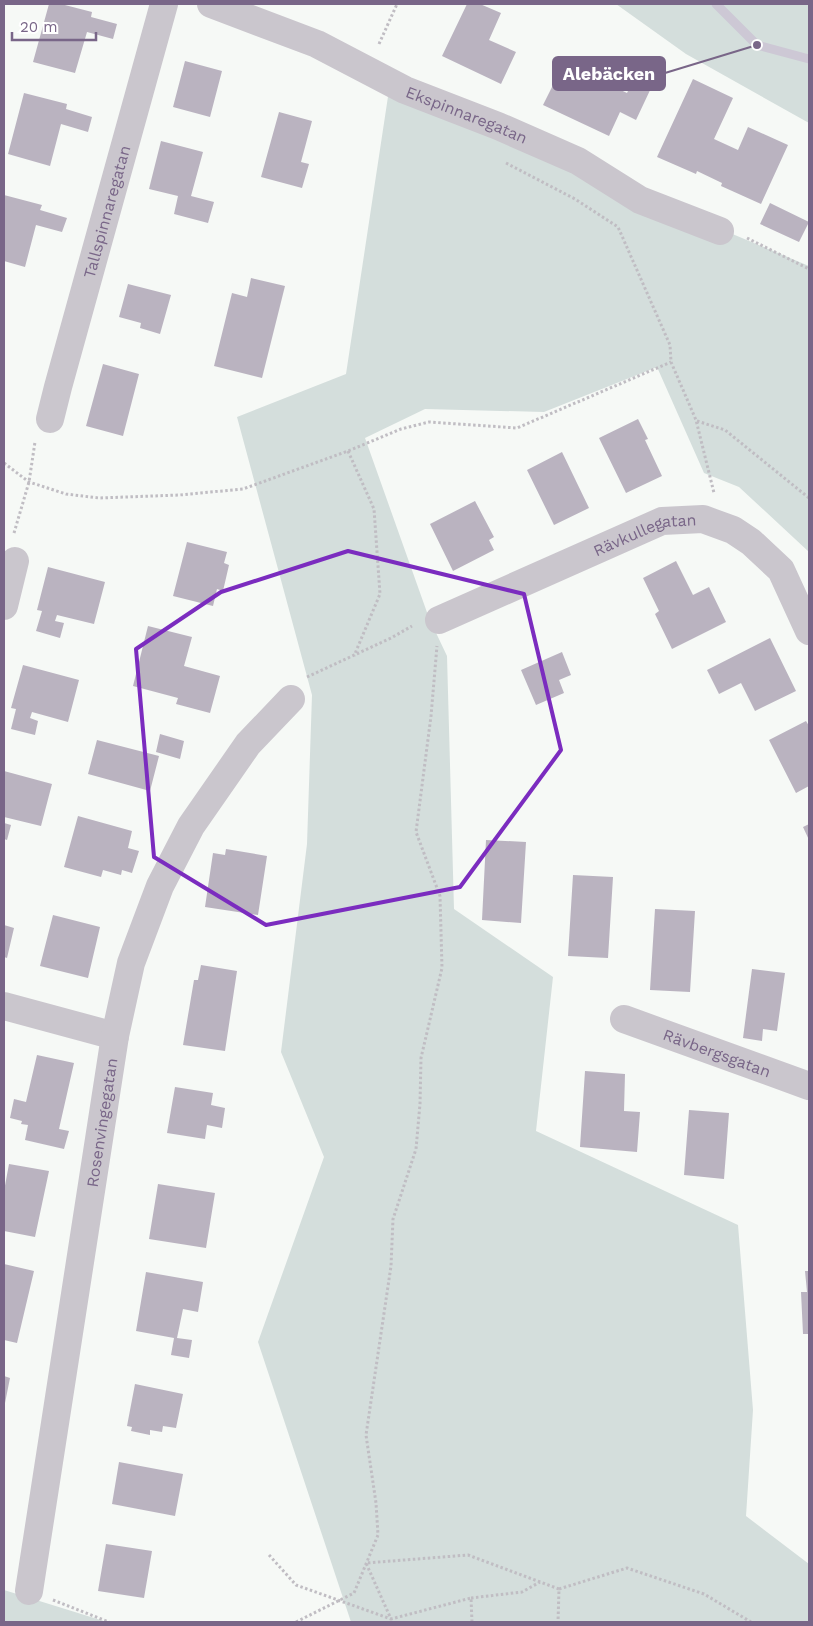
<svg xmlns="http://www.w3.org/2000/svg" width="813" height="1626" font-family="'Work Sans',sans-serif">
  <rect width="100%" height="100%" fill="#f6f9f6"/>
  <path fill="#d4dedc" d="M 616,4 L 809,4 L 809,123 L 686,54 Z
    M 389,90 L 809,266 L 809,552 L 739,487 L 704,473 L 657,367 L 544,412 L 425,409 L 365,438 L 429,618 L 447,656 L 454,909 L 553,977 L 536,1131 L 738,1225 L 753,1410 L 746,1516 L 809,1564 L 809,1622 L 351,1622 L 258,1342 L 324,1157 L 281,1052 L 307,844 L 312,695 L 237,417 L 346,374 Z
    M 4,1590 L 107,1622 L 4,1622 Z"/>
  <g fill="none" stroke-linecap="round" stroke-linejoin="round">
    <path stroke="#cdc8d5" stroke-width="9" d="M 716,4 L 757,45 L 809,59"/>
  </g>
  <path fill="#bab3c0" d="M 49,4 L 61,4 L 92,12 L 91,17 L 117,24 L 113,39 L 87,32 L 75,73 L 33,62 Z
    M 467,4 L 480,4 L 501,13 L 489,40 L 516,52 L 501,84 L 442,56 Z
    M 185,61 L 222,71 L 210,117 L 173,107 Z
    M 564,63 L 627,93 L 635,77 L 652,86 L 636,120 L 620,112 L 609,136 L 543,105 Z
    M 693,79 L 733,98 L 714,139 L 738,150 L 748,127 L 788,145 L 761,204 L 721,186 L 722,183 L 697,171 L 696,174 L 657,157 Z
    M 24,93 L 67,104 L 66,109 L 92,117 L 88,132 L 61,124 L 50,166 L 8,154 Z
    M 279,112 L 312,121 L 301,162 L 309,164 L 302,188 L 261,177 Z
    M 161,141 L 203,152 L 191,196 L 214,202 L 208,223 L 174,214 L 178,196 L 149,189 Z
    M 4,195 L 42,205 L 40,210 L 67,218 L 62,232 L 36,225 L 25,267 L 4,261 Z
    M 770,203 L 809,222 L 799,242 L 760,224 Z
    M 251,278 L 285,286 L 262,378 L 214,366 L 232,293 L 247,297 Z
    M 128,284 L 171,295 L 160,334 L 140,328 L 141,323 L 119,317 Z
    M 103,364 L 139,374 L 123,436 L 86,426 Z
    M 638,419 L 648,439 L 645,440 L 662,476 L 626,493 L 599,438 Z
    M 562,452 L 589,508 L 554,525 L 527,470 Z
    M 475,501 L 494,537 L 489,540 L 494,550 L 453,571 L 430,524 Z
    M 187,542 L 227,552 L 224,563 L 229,565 L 223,591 L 217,589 L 213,606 L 173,596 Z
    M 676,561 L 693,595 L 709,587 L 726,622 L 672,649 L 655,614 L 659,611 L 643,578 Z
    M 48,567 L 105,582 L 94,624 L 57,615 L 55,621 L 64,623 L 60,638 L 36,631 L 42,611 L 37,610 Z
    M 148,626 L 192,637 L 184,666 L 220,676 L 210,713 L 176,704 L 178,698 L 133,686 Z
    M 770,638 L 796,691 L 755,711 L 741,683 L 719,694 L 707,670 Z
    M 562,652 L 571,675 L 559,680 L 564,693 L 536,705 L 521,670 Z
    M 23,665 L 79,680 L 68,722 L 32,712 L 30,718 L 38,721 L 35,735 L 11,729 L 16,709 L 11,708 Z
    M 806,721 L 809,726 L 809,786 L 796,793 L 769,740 Z
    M 160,734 L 184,741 L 180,759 L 156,752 Z
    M 97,740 L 159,756 L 150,791 L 88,774 Z
    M 4,771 L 52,784 L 41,826 L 4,817 Z
    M 78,816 L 132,831 L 128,848 L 139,851 L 132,873 L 122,870 L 121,875 L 103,870 L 101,877 L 64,867 Z
    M 4,823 L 11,825 L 7,840 L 4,839 Z
    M 809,824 L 809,840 L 803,827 Z
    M 486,840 L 526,842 L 521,923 L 482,920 Z
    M 226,849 L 267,856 L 258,915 L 205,907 L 213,853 L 225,855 Z
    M 573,875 L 613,877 L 608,958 L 568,956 Z
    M 655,909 L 695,911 L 690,992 L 650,990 Z
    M 53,915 L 100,927 L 88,978 L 40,966 Z
    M 4,925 L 14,928 L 7,958 L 4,957 Z
    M 201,965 L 237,971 L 225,1051 L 183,1045 L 194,980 L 198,980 Z
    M 752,969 L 785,973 L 777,1031 L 763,1029 L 762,1041 L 743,1038 Z
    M 37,1055 L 74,1063 L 59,1129 L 69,1131 L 64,1149 L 25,1140 L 28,1125 L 21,1124 L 22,1121 L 10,1118 L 14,1099 L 26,1102 Z
    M 585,1071 L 625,1074 L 624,1111 L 640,1112 L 637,1152 L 580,1147 Z
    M 175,1087 L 213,1093 L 211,1105 L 225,1108 L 222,1128 L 207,1125 L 205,1139 L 167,1133 Z
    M 689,1110 L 729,1113 L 724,1179 L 684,1175 Z
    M 9,1164 L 49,1171 L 35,1237 L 4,1231 L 4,1191 Z
    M 158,1184 L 215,1193 L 206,1248 L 149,1239 Z
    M 4,1264 L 34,1271 L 17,1343 L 4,1340 Z
    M 805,1271 L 809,1271 L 809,1334 L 803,1334 L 801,1292 L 807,1292 Z
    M 146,1272 L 203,1282 L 198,1312 L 183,1309 L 177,1338 L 192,1340 L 189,1358 L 171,1355 L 174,1338 L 136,1331 Z
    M 4,1376 L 10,1378 L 5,1403 L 4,1403 Z
    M 135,1384 L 183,1394 L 176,1428 L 163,1426 L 162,1432 L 150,1430 L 150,1435 L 131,1431 L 132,1427 L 127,1426 Z
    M 119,1462 L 183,1474 L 175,1516 L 112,1504 Z
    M 106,1544 L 152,1551 L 144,1598 L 98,1591 Z"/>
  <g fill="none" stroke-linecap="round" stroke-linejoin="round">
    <path stroke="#c0bdc3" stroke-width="3" stroke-dasharray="2.5 2.5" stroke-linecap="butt" d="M 379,44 L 397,4
      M 506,163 L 575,199 L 618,227 L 670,345 L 671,362 L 696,420 L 714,493
      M 747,238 L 809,269
      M 697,421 L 725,430 L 809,498
      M 348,451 L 374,509 L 380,594 L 354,656
      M 4,463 L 29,482 L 66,494 L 99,498 L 179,495 L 243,489 L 348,451 L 401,429 L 429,422 L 517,428 L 671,362
      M 14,533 L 29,482 L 35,442
      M 307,677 L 391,638 L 412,626
      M 269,1555 L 296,1585 L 391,1619 L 391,1622
      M 559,1589 L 627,1568 L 704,1594 L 751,1622
      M 471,1598 L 522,1592 L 540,1582
      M 53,1600 L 109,1622
      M 296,1622 L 354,1593 L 378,1535 L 376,1503 L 366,1435 L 391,1266 L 393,1219 L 416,1149 L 420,1104 L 421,1058 L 442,968 L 440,896 L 416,832 L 431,716 L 437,646
      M 472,1622 L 471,1598 L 391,1619 L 366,1563 L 468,1555 L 559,1589 L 558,1622"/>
    <g stroke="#cac6cd" stroke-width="28">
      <path id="s1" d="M 211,4 L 317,44 L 405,90 L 498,126 L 578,161 L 640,200 L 720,231"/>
      <path id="s2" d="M 50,419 L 58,387 L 164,4"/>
      <path d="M 4,606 L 15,561"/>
      <path id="s3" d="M 439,620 L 662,521 L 703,519 L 733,530 L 751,542 L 781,570 L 809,631"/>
      <path d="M 4,1006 L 115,1036"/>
      <path id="s4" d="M 624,1019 L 809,1086"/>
      <path id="s5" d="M 29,1591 L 115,1036 L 131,963 L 160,886 L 191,826 L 248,744 L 291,699"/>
    </g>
  </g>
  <path fill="none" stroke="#7b2cbf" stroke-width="4" stroke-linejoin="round" d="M 348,551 L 524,594 L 561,750 L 460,887 L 266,925 L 154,857 L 136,649 L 221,592 Z"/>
  <g text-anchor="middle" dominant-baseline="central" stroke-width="5" stroke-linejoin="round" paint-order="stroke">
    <g font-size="16" fill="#796688" stroke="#fff">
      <text stroke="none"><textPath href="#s1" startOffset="279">Ekspinnaregatan</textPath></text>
      <text stroke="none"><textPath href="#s2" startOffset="215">Tallspinnaregatan</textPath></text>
      <text stroke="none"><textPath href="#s3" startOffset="224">Rävkullegatan</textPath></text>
      <text stroke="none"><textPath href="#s4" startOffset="99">Rävbergsgatan</textPath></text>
      <text stroke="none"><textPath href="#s5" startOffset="474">Rosenvingegatan</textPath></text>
    </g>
  </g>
  <path fill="none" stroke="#796688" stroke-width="2" d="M757 45L665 73"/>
  <circle fill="#796688" stroke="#fff" stroke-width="2" cx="757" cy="45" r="5"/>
  <rect fill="#796688" stroke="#796688" stroke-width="2" x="553" y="57" width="112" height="33" rx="5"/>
  <g font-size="18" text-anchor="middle" font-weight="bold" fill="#fff">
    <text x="609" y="80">Alebäcken</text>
  </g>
  <rect width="813" height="1626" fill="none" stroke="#796688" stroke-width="10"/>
  <path d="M12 32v8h84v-8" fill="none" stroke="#796688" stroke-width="2.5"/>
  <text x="20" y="32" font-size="15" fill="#796688" stroke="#ffffff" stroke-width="4" paint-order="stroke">20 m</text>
</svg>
